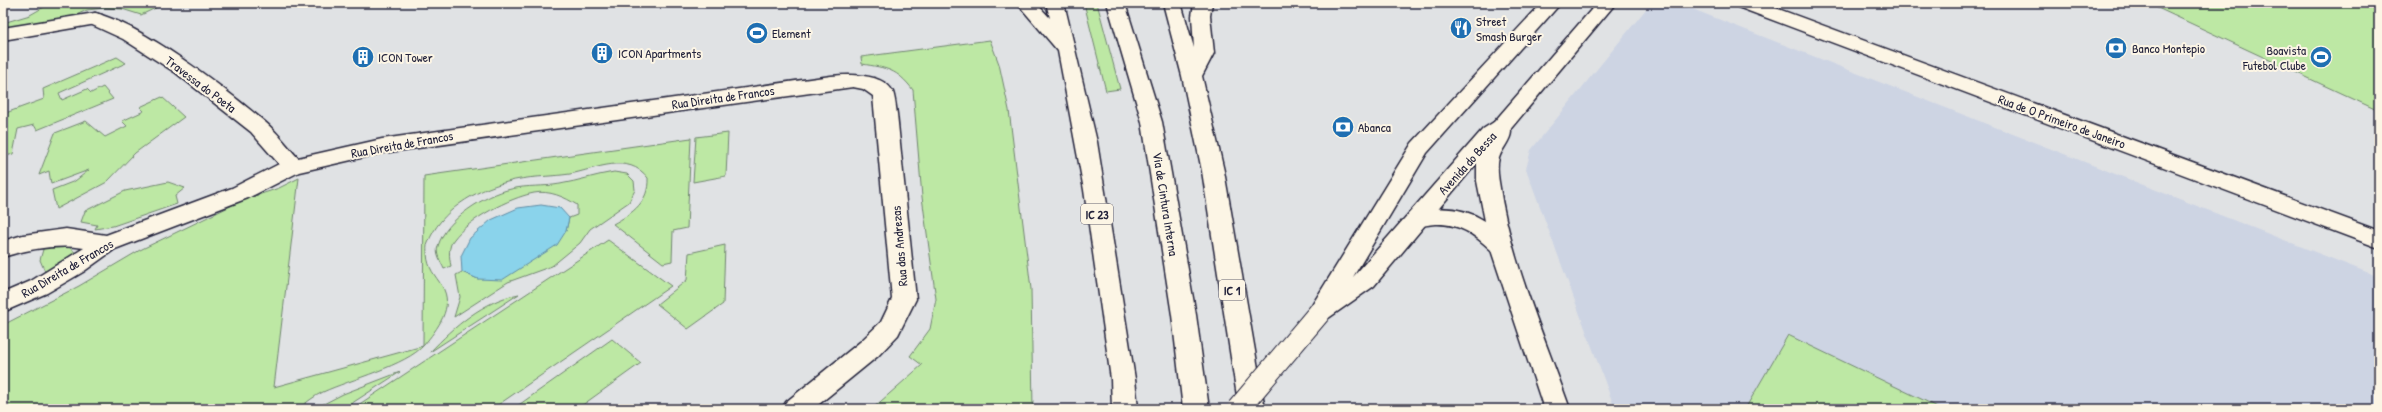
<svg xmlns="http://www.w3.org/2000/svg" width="2382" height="412" font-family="'Patrick Hand',sans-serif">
  <rect width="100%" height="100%" fill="#e0e2e4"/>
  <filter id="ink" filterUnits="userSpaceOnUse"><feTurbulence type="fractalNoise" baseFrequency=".025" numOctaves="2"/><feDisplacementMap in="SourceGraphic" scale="8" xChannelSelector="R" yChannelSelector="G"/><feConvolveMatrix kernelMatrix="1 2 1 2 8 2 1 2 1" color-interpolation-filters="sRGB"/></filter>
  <g filter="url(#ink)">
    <path fill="#cdd4e3" d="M 1651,3 L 1677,3 L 2379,277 L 2379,409 L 1615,409 L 1526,169 L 1531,150 Z"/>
    <path fill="#bde8a4" stroke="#708570" d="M 45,3 L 166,3 L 141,15 L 122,9 L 105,8 L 87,10 L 74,16 L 3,28 L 3,23 L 30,15 L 44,7 Z
      M 1084,3 L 1097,3 L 1120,89 L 1106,91 Z
      M 2147,3 L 2379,3 L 2379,111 Z
      M 990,40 L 999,64 L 1009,110 L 1031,289 L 1033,409 L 872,409 L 922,365 L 910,356 L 930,329 L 936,299 L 922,197 L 913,90 C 897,69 887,68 862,64 L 861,57 Z
      M 117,57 L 126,63 L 59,93 L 62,100 L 87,89 L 91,93 L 103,87 L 113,99 L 37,130 L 34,125 L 18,129 L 13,154 L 3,157 L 3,114 L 44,99 L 43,89 Z
      M 162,97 L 184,117 L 135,153 L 107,182 L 56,209 L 52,190 L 75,181 L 89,170 L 51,184 L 49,171 L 39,175 L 55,133 L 86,121 L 105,137 L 127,126 L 122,121 L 144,111 L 140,107 Z
      M 728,133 L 726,176 L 693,182 L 696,137 Z
      M 691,138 L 687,228 L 673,231 L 672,261 L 663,263 L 613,224 C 633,213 649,202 648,178 C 628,152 596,169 570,174 C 549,177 527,176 507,182 C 475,190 440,211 428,243 C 426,246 427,251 427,254 C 428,269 435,275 442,286 C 455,307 437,329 424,345 C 407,365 349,380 323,392 C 314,396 306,403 298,409 L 3,409 L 3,325 L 79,286 L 140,250 L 243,200 L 279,188 L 299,178 L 274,387 L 423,346 L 424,176 Z
      M 614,172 L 627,174 L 634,181 L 635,190 L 629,202 L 590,229 L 580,243 L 552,266 L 508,282 L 454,317 L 460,297 L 456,275 L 462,272 L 478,279 L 566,231 L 569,218 L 577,215 L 577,205 C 565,197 549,190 534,193 C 509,198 469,219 454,239 C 448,246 449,257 451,266 L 444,269 C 441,262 435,254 438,246 C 446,219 485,195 511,189 C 527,185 544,187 560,184 C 578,181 595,175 614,172 Z
      M 168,182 L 185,188 L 175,196 L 177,204 L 113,226 L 95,229 L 97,225 L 81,222 L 85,211 L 125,191 Z
      M 608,240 L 671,286 L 492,409 L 352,409 Z
      M 725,245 L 723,304 L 688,329 L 657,304 L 687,280 L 689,253 Z
      M 44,246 L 69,247 L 76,253 L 46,274 L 40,260 Z
      M 519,294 L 430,352 C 455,326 483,301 519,294 Z
      M 1788,335 L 1942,409 L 1745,409 Z
      M 612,339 L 641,363 L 577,409 L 513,409 Z
      M 400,372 L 343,409 L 314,409 L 343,394 Z"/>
    <path fill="#8ad3eb" stroke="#608ca5" d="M 541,205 L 560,208 L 569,218 L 566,231 L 557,245 L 502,280 L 478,279 L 462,272 L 461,256 L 470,238 L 491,220 L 518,208 Z"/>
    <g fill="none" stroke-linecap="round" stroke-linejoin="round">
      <g stroke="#22223b" stroke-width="3">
        <path id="pedestrian" d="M 95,13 L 102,15 L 104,19 L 102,23 L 3,40 L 3,28 Z"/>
      </g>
      <g stroke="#22223b" stroke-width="3">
        <path id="minor" d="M 1736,3 L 1762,3 L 2379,231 L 2379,248 L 1738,7 Z
          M 95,13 C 144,26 225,88 265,122 C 277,132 287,146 298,158 L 382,139 L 831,76 C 848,74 884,73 893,92 C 895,98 896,107 897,114 L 916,299 L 898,335 L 878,356 L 813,409 L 782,409 L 786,402 L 860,342 L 881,322 L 892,299 L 873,96 L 863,89 L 853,87 L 382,153 L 299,172 L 248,198 L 115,249 L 83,272 L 47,293 L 3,312 L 3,293 L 31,281 L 84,248 C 57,244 29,249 3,257 L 3,241 L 23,235 L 66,229 L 106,235 L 232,188 L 279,164 L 251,132 L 176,73 L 123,39 L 88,23 L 86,19 L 88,15 Z
          M 1501,120 L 1508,122 C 1517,136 1503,145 1499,158 C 1497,164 1498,176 1499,182 C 1510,260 1544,335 1570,409 L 1544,409 L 1491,250 C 1474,234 1459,223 1435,224 C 1426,225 1419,227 1410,225 L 1407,219 L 1410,213 C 1435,206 1462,206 1485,221 L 1477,181 L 1477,158 L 1490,138 L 1491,127 L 1494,122 Z"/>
      </g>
      <g stroke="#22223b" stroke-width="3">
        <path id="secondary" d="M 1542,3 L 1561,3 L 1427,153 L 1353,277 L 1483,129 L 1494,122 L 1597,3 L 1616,3 L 1508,132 L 1497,139 L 1374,286 L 1327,319 L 1319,322 L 1311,319 L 1307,313 L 1311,307 L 1412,143 Z"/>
      </g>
      <g stroke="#22223b" stroke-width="3">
        <path id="motorway" d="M 1017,3 L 1036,3 L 1050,18 L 1046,3 L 1064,3 L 1097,142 L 1135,379 L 1138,409 L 1112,409 L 1111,379 L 1084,190 L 1058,51 Z
          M 1107,3 L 1125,3 L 1162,122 L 1196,315 L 1209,409 L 1183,409 L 1172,315 L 1142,122 Z
          M 1163,3 L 1181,3 L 1194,48 L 1192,16 L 1194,3 L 1212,3 L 1210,16 L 1214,53 L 1202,76 L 1224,171 L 1265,409 L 1239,409 L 1202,171 L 1182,76 Z"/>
      </g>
      <use href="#pedestrian" fill="#fcf5e5" fill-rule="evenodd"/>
      <use href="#minor" fill="#fcf5e5" fill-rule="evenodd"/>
      <use href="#secondary" fill="#fcf5e5" fill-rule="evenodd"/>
      <use href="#motorway" fill="#fcf5e5" fill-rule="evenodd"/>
      <g stroke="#22223b" stroke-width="24" stroke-linecap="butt">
        <path id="secondary-bridge" d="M 1238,409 L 1319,313"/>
      </g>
      <use href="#secondary-bridge" stroke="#fcf5e5" stroke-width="22"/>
    </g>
  </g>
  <defs>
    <g id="restaurant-disc" transform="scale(1.15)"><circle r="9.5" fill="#1f6fb2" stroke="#fcf5e5"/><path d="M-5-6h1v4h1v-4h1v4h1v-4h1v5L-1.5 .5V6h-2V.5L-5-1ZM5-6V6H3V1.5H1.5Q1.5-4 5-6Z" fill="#fff"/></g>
    <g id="stadium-disc" transform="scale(1.15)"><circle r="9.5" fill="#1f6fb2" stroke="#fcf5e5"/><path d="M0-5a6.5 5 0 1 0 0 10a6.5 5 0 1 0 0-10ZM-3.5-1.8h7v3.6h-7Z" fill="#fff"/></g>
    <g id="bank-disc" transform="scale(1.15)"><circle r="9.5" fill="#1f6fb2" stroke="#fcf5e5"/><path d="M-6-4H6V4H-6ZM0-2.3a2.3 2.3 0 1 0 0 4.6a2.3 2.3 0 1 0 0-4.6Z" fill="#fff"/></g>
    <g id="building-disc" transform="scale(1.15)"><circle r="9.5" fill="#1f6fb2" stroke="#fcf5e5"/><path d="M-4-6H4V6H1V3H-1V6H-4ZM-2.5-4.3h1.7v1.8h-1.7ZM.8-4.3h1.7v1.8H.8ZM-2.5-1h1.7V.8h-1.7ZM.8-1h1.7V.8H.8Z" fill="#fff"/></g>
  </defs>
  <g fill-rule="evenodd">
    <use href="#restaurant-disc" x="1461" y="28"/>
    <use href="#stadium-disc" x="757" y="33"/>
    <use href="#bank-disc" x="2116" y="48"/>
    <use href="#building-disc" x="602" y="53"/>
    <use href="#building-disc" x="363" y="57"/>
    <use href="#stadium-disc" x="2321" y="57"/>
    <use href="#bank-disc" x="1343" y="127"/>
  </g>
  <g text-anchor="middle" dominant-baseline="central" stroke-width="4" stroke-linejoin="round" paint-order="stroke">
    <g fill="#fcf5e5" stroke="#63616e" stroke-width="1">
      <rect x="1081" y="204" width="32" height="20" rx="3"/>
      <rect x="1219" y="280" width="26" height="20" rx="3"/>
    </g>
    <g font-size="12" font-weight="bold" fill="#22223b">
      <text x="1097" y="214">IC 23</text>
      <text x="1232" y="290">IC 1</text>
    </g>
    <g font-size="13" fill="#22223b" stroke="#fcf5e5" text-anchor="start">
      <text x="1476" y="21">Street<tspan x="1476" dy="15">Smash Burger</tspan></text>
      <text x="772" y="33">Element</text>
      <text x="2132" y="48">Banco Montepio</text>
      <text x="2306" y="50" text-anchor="end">Boavista<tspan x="2306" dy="15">Futebol Clube</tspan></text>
      <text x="618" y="53">ICON Apartments</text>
      <text x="378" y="57">ICON Tower</text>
      <text x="1358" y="127">Abanca</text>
    </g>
    <g font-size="13" fill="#22223b" stroke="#fcf5e5">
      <text transform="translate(201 84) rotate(37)">Travessa do Poeta</text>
      <text transform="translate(723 97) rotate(-8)">Rua Direita de Francos</text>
      <text transform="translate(2062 121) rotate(20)">Rua de O Primeiro de Janeiro</text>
      <text transform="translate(402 144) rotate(-10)">Rua Direita de Francos</text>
      <text transform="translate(1467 163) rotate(-48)">Avenida do Bessa</text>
      <text transform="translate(1166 204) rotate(81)">Via de Cintura Interna</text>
      <text transform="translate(899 246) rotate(-95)">Rua das Andrezas</text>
      <text transform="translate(67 268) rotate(-30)">Rua Direita de Francos</text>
    </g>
  </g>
  <rect width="2382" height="412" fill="none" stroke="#fcf5e5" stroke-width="16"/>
  <rect x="8" y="8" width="2366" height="396" fill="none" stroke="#22223b" stroke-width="1.5" filter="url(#ink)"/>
</svg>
